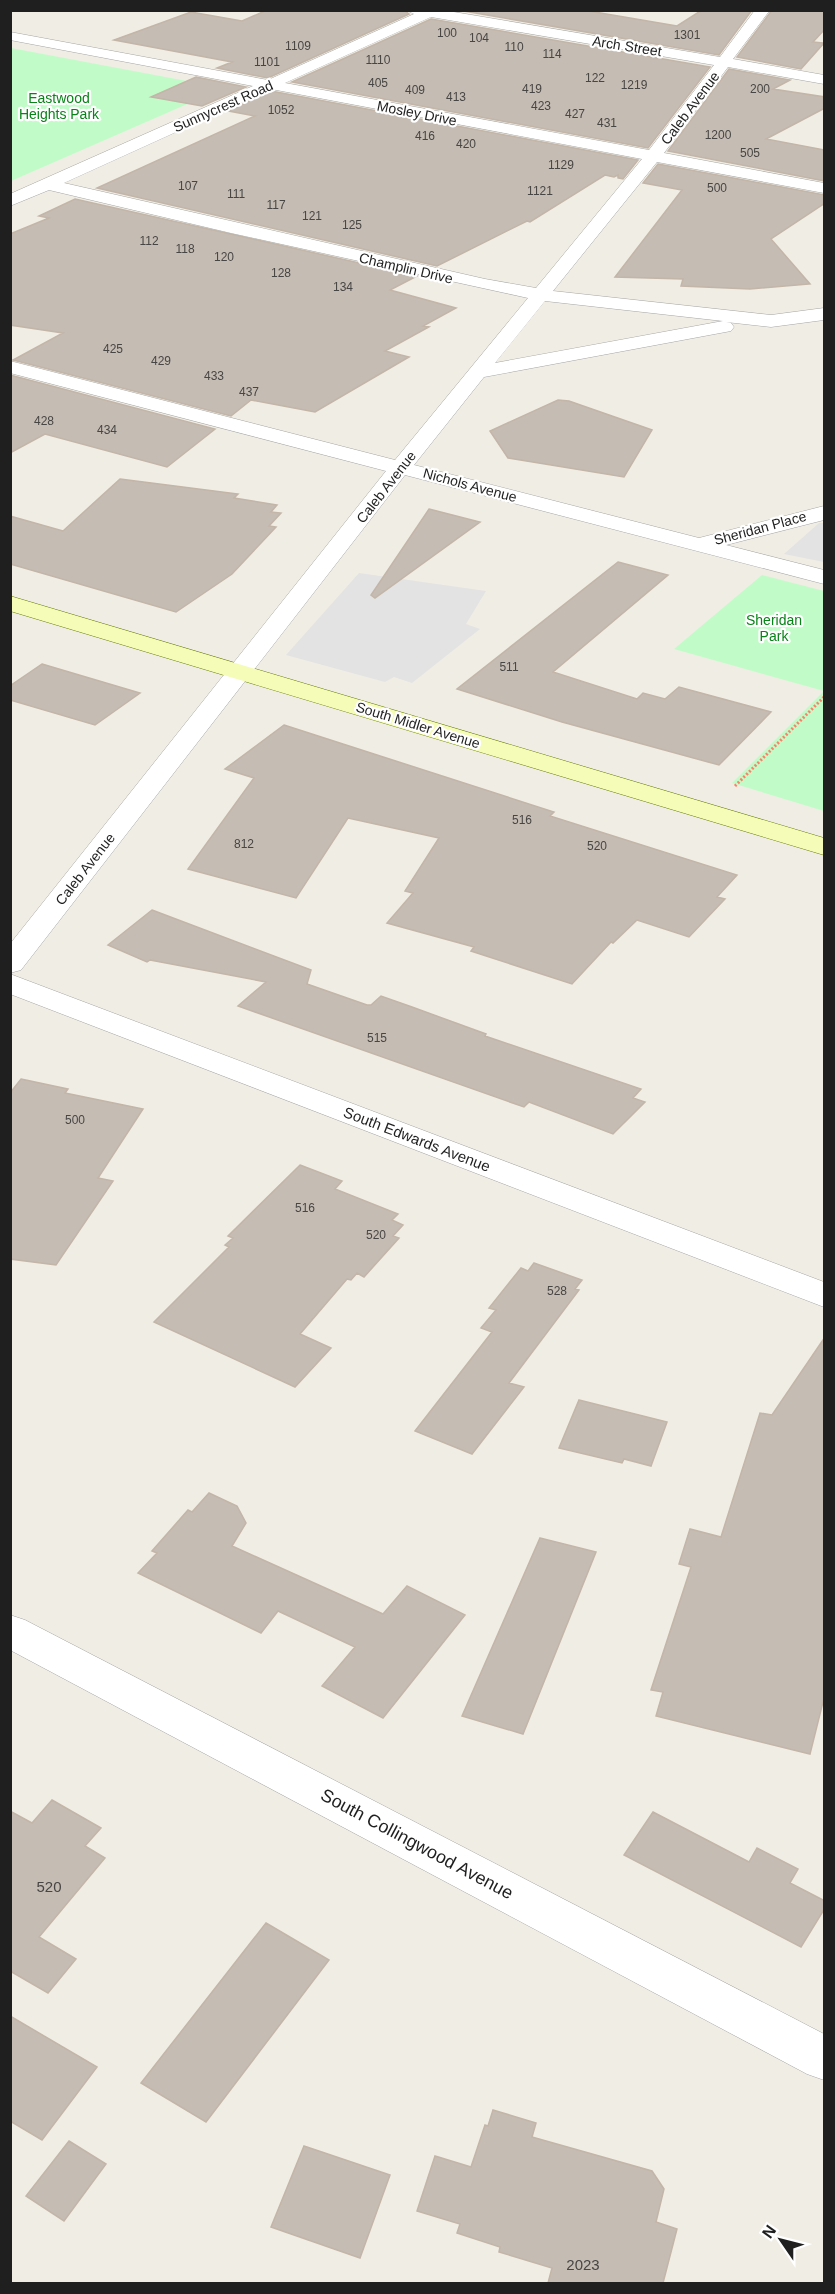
<svg xmlns="http://www.w3.org/2000/svg" width="835" height="2294" font-family="Arial,sans-serif">
  <rect width="100%" height="100%" fill="#f0ede5"/>
  <path fill="#c1fcc8" d="M 11,48 L 224,88 L 11,181 Z
    M 762,575 L 824,591 L 824,811 L 732,783 L 824,691 L 674,649 Z"/>
  <path fill="#e3e3e3" d="M 819,523 L 824,523 L 824,562 L 784,554 Z
    M 359,573 L 486,591 L 466,624 L 480,629 L 412,683 L 394,677 L 385,682 L 286,655 Z"/>
  <path fill="#c5bcb4" stroke="#c3b5a7" stroke-width="1.5" d="M 267,10 L 404,10 L 409,14 L 268,78 L 217,68 L 232,62 L 114,40 L 191,12 L 242,21 Z
    M 458,10 L 583,10 L 677,26 L 702,10 L 752,10 L 719,55 Z
    M 772,10 L 825,10 L 825,29 L 813,42 L 824,43 L 801,69 L 737,57 Z
    M 431,19 L 710,67 L 648,148 L 292,82 Z
    M 729,69 L 790,80 L 773,89 L 825,97 L 825,108 L 766,139 L 825,150 L 825,181 L 668,151 Z
    M 196,77 L 246,87 L 202,106 L 151,97 Z
    M 271,91 L 638,160 L 623,179 L 618,178 L 618,175 L 614,177 L 605,175 L 530,222 L 527,221 L 437,266 L 97,188 L 255,116 L 228,111 Z
    M 658,164 L 825,195 L 825,203 L 771,239 L 810,284 L 750,289 L 681,286 L 683,279 L 615,277 L 682,190 L 643,183 Z
    M 75,199 L 417,276 L 390,290 L 456,308 L 423,326 L 429,327 L 385,351 L 409,357 L 315,412 L 251,400 L 231,416 L 13,360 L 63,333 L 10,325 L 10,234 L 49,218 L 39,216 Z
    M 10,375 L 215,429 L 167,467 L 45,434 L 10,453 Z
    M 558,400 L 569,401 L 652,430 L 624,477 L 508,458 L 490,431 Z
    M 120,479 L 238,494 L 234,498 L 277,505 L 271,512 L 281,513 L 269,526 L 276,527 L 232,574 L 176,612 L 10,564 L 10,516 L 63,531 Z
    M 429,509 L 480,522 L 375,598 L 371,595 Z
    M 618,562 L 668,575 L 553,672 L 637,699 L 643,693 L 665,699 L 679,687 L 771,712 L 719,765 L 562,722 L 457,689 Z
    M 42,664 L 140,693 L 95,725 L 10,700 L 10,686 Z
    M 284,725 L 554,812 L 550,816 L 737,875 L 717,897 L 725,899 L 689,937 L 637,920 L 613,943 L 611,942 L 572,984 L 471,951 L 474,947 L 387,923 L 413,893 L 405,891 L 439,838 L 348,818 L 296,898 L 188,869 L 254,778 L 225,769 Z
    M 152,910 L 311,970 L 307,984 L 367,1005 L 371,1005 L 381,996 L 412,1007 L 486,1034 L 485,1036 L 641,1089 L 633,1098 L 645,1102 L 613,1134 L 529,1102 L 524,1107 L 238,1006 L 266,982 L 150,960 L 147,962 L 108,945 Z
    M 21,1079 L 68,1089 L 65,1093 L 143,1109 L 98,1178 L 113,1181 L 56,1265 L 10,1259 L 10,1093 Z
    M 300,1165 L 342,1181 L 335,1189 L 398,1214 L 392,1220 L 403,1225 L 393,1236 L 399,1238 L 364,1277 L 357,1273 L 351,1280 L 347,1279 L 300,1334 L 331,1348 L 295,1387 L 154,1322 L 229,1247 L 225,1245 L 233,1238 L 228,1236 Z
    M 534,1263 L 582,1280 L 575,1289 L 579,1290 L 509,1383 L 524,1387 L 472,1454 L 415,1431 L 492,1332 L 481,1328 L 496,1310 L 489,1308 L 521,1268 L 528,1271 Z
    M 825,1337 L 825,1694 L 810,1754 L 656,1716 L 663,1692 L 651,1690 L 691,1567 L 679,1564 L 690,1529 L 721,1537 L 760,1413 L 772,1415 Z
    M 579,1400 L 667,1422 L 651,1466 L 624,1459 L 622,1463 L 559,1448 Z
    M 209,1493 L 237,1506 L 246,1523 L 232,1546 L 383,1614 L 407,1586 L 465,1615 L 383,1718 L 322,1686 L 355,1647 L 278,1611 L 261,1633 L 138,1573 L 157,1553 L 152,1551 L 188,1510 L 192,1512 Z
    M 540,1538 L 596,1552 L 523,1734 L 462,1716 Z
    M 52,1800 L 101,1828 L 85,1846 L 105,1858 L 39,1937 L 76,1959 L 48,1993 L 10,1971 L 10,1811 L 32,1823 Z
    M 653,1812 L 749,1862 L 757,1848 L 798,1869 L 790,1883 L 825,1901 L 825,1908 L 801,1947 L 624,1855 Z
    M 266,1923 L 329,1960 L 206,2122 L 141,2083 Z
    M 10,2016 L 97,2067 L 42,2140 L 10,2121 Z
    M 493,2110 L 536,2123 L 532,2137 L 652,2171 L 664,2189 L 656,2222 L 677,2229 L 663,2283 L 548,2283 L 552,2268 L 499,2252 L 500,2247 L 457,2233 L 460,2224 L 417,2211 L 435,2156 L 471,2167 L 485,2125 L 488,2126 Z
    M 69,2141 L 106,2164 L 64,2221 L 26,2196 Z
    M 304,2146 L 390,2175 L 360,2258 L 271,2227 Z"/>
  <g fill="none" stroke-linecap="round" stroke-linejoin="round">
    <g stroke="#a6a6a6" stroke-width="1">
      <path id="street" d="M 406,10 L 442,10 L 720,57 L 755,10 L 770,10 L 733,59 L 824,75 L 824,84 L 728,67 L 664,153 L 824,183 L 824,193 L 657,162 L 553,291 L 771,315 L 824,308 L 824,320 L 771,327 L 726,322 L 731,323 L 734,327 L 731,331 L 484,377 L 414,465 L 699,538 L 824,506 L 824,520 L 726,545 L 824,570 L 824,584 L 405,475 L 21,970 L 10,973 L 10,944 L 386,471 L 10,373 L 10,361 L 395,460 L 528,298 L 231,233 L 49,190 L 10,206 L 10,194 L 253,86 L 10,40 L 10,32 L 268,80 L 414,14 ZM 431,17 L 714,65 L 649,150 L 285,83 ZM 271,89 L 642,159 L 536,288 L 485,279 L 64,183 ZM 545,301 L 723,321 L 495,363 Z
        M 10,974 L 824,1282 L 824,1307 L 10,994 Z
        M 10,1615 L 25,1620 L 824,2034 L 824,2080 L 807,2074 L 10,1650 Z"/>
    </g>
    <g stroke="#697d00" stroke-width="1">
      <path id="secondary" d="M 10,596 L 824,838 L 824,855 L 10,611 Z"/>
    </g>
    <path stroke="#ff7f68" stroke-width="3" stroke-dasharray="2 2" stroke-linecap="butt" d="M 735,786 L 824,697"/>
    <use href="#street" fill="#fff" fill-rule="evenodd"/>
    <use href="#secondary" fill="#f5fcb7" fill-rule="evenodd"/>
  </g>
  <g text-anchor="middle" dominant-baseline="central" stroke-width="4.5" stroke-linejoin="round" paint-order="stroke">
    <g font-size="12" fill="#484644">
      <text x="447" y="33">100</text>
      <text x="687" y="35">1301</text>
      <text x="479" y="38">104</text>
      <text x="298" y="46">1109</text>
      <text x="514" y="47">110</text>
      <text x="552" y="54">114</text>
      <text x="378" y="60">1110</text>
      <text x="267" y="62">1101</text>
      <text x="595" y="78">122</text>
      <text x="378" y="83">405</text>
      <text x="634" y="85">1219</text>
      <text x="532" y="89">419</text>
      <text x="760" y="89">200</text>
      <text x="415" y="90">409</text>
      <text x="456" y="97">413</text>
      <text x="541" y="106">423</text>
      <text x="281" y="110">1052</text>
      <text x="575" y="114">427</text>
      <text x="607" y="123">431</text>
      <text x="718" y="135">1200</text>
      <text x="425" y="136">416</text>
      <text x="466" y="144">420</text>
      <text x="750" y="153">505</text>
      <text x="561" y="165">1129</text>
      <text x="188" y="186">107</text>
      <text x="717" y="188">500</text>
      <text x="540" y="191">1121</text>
      <text x="236" y="194">111</text>
      <text x="276" y="205">117</text>
      <text x="312" y="216">121</text>
      <text x="352" y="225">125</text>
      <text x="149" y="241">112</text>
      <text x="185" y="249">118</text>
      <text x="224" y="257">120</text>
      <text x="281" y="273">128</text>
      <text x="343" y="287">134</text>
      <text x="113" y="349">425</text>
      <text x="161" y="361">429</text>
      <text x="214" y="376">433</text>
      <text x="249" y="392">437</text>
      <text x="44" y="421">428</text>
      <text x="107" y="430">434</text>
      <text x="509" y="667">511</text>
      <text x="522" y="820">516</text>
      <text x="244" y="844">812</text>
      <text x="597" y="846">520</text>
      <text x="377" y="1038">515</text>
      <text x="75" y="1120">500</text>
      <text x="305" y="1208">516</text>
      <text x="376" y="1235">520</text>
      <text x="557" y="1291">528</text>
    </g>
    <g font-size="14" fill="#1f1f1f" stroke="#fff">
      <text transform="translate(627 46) rotate(9)">Arch Street</text>
      <text transform="translate(223 106) rotate(-24)">Sunnycrest Road</text>
      <text transform="translate(690 108) rotate(-53)">Caleb Avenue</text>
      <text transform="translate(417 113) rotate(11)">Mosley Drive</text>
      <text transform="translate(406 268) rotate(13)">Champlin Drive</text>
      <text transform="translate(470 485) rotate(15)">Nichols Avenue</text>
      <text transform="translate(386 487) rotate(-52)">Caleb Avenue</text>
      <text transform="translate(760 528) rotate(-15)">Sheridan Place</text>
      <text transform="translate(418 725) rotate(17)">South Midler Avenue</text>
      <text transform="translate(85 869) rotate(-52)">Caleb Avenue</text>
    </g>
    <g font-size="14" fill="#078417" stroke="#fff">
      <text x="59" y="98">Eastwood<tspan x="59" dy="16">Heights Park</tspan></text>
      <text x="774" y="620">Sheridan<tspan x="774" dy="16">Park</tspan></text>
    </g>
    <g font-size="15" fill="#1f1f1f" stroke="#fff">
      <text transform="translate(417 1139) rotate(21)">South Edwards Avenue</text>
    </g>
    <g font-size="15" fill="#484644">
      <text x="49" y="1886">520</text>
      <text x="583" y="2264">2023</text>
    </g>
    <g font-size="18" fill="#1f1f1f" stroke="#fff">
      <text transform="translate(417 1844) rotate(28)">South Collingwood Avenue</text>
    </g>
  </g>
  <rect width="835" height="2294" fill="none" stroke="#1f1f1f" stroke-width="24"/>
  <g transform="translate(781 2240) rotate(305)" stroke="#ffffff" stroke-width="4.5" paint-order="stroke">
  <path d="M0-4.5L10 22L0 15L-10 22Z" fill="#1f1f1f"/>
  <text y="-9" font-size="16" font-weight="bold" text-anchor="middle" fill="#1f1f1f">N</text>
  </g>
</svg>
